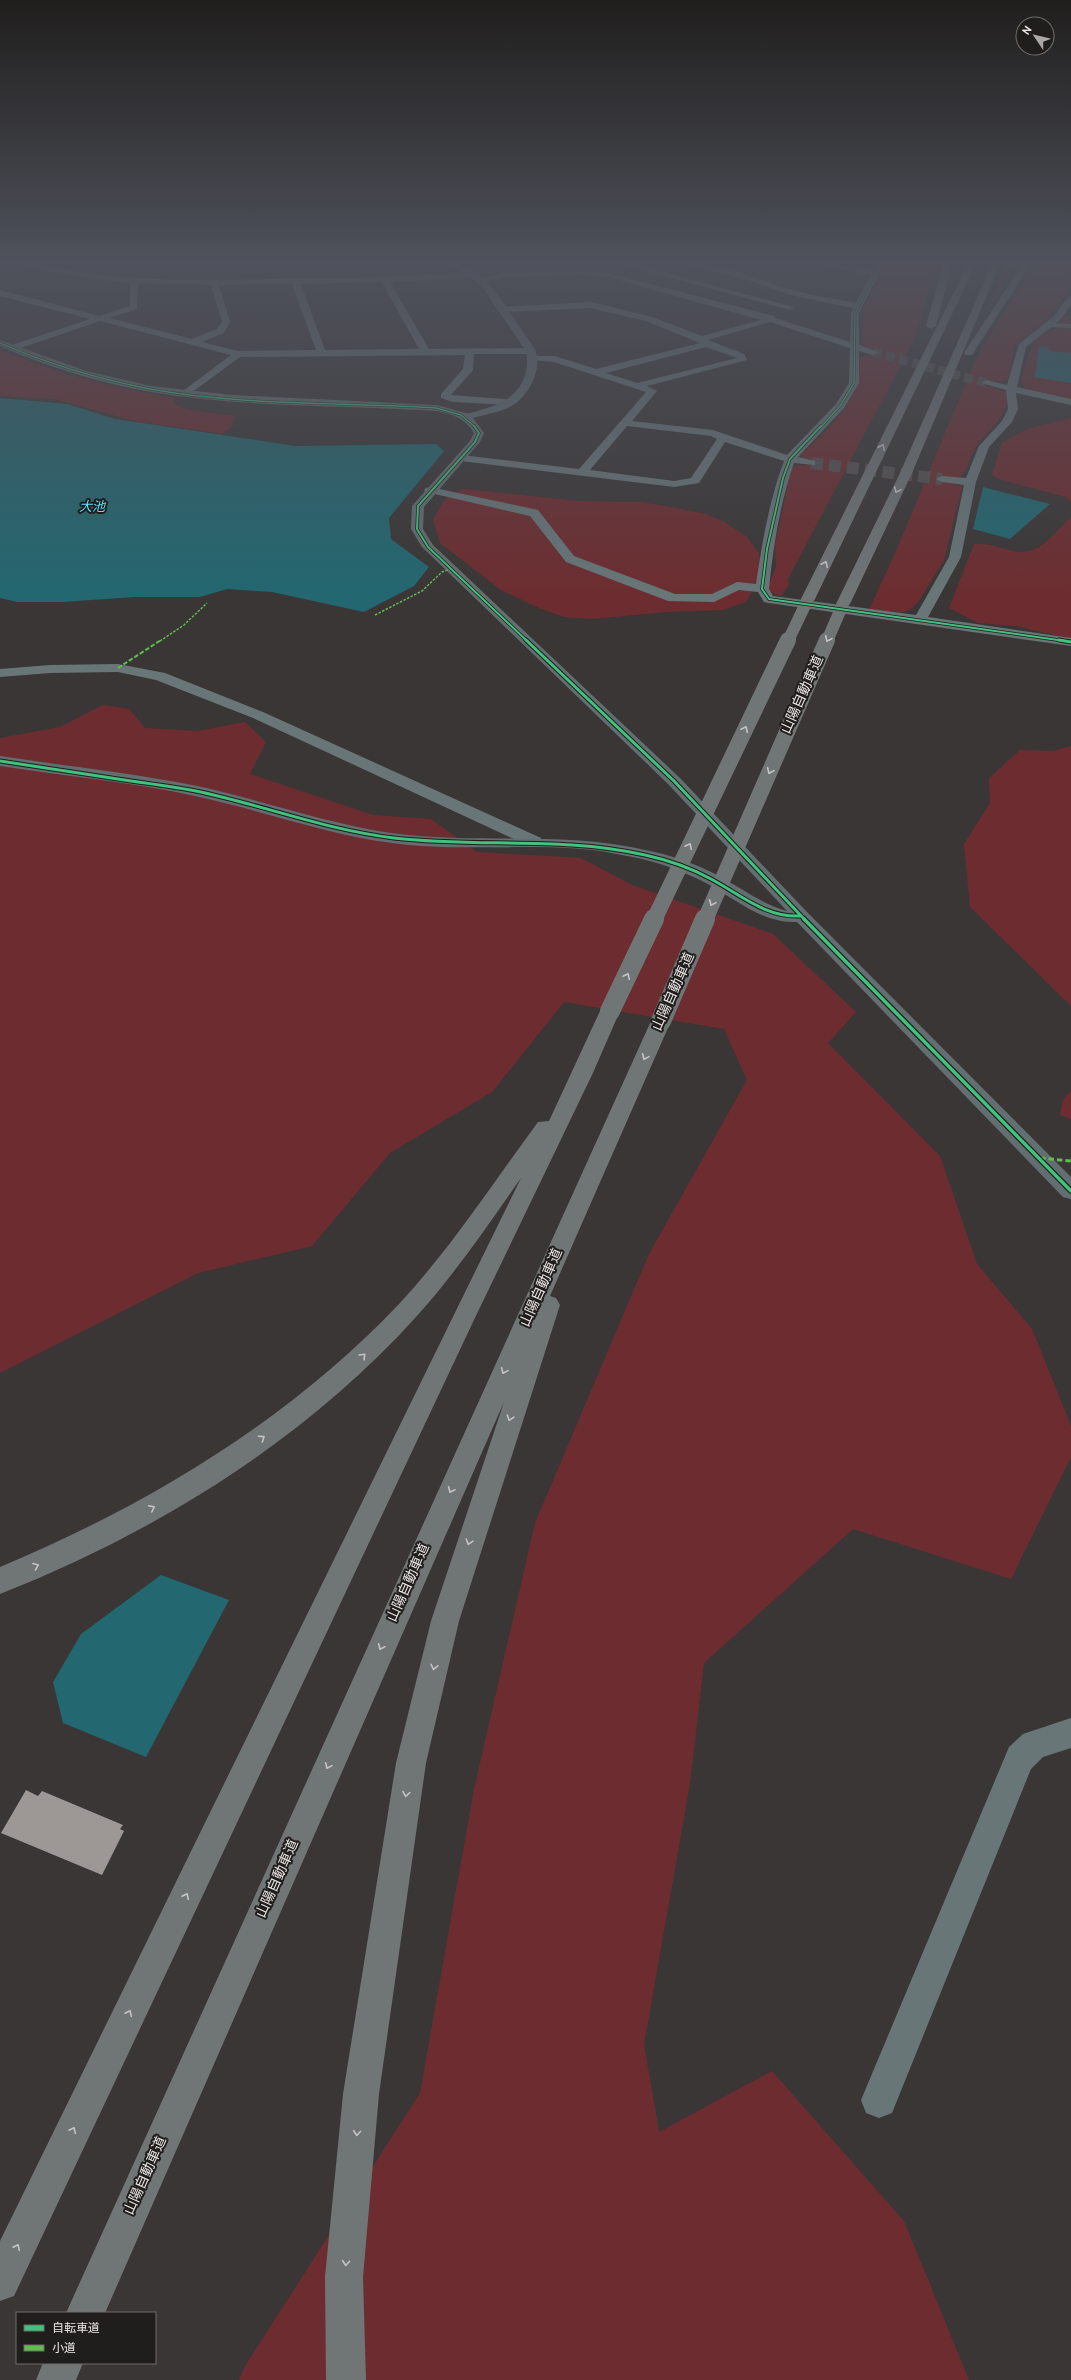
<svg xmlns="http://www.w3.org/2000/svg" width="1071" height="2380" font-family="Overpass,'Noto Sans JP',sans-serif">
  <rect width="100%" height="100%" fill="#3a3635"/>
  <path fill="#6d2d30" d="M 886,262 L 937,262 L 914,340 L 788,579 L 789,585 L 781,596 L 772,593 L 768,588 L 776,566 L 775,545 L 791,470 L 796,465 L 807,465 L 809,461 L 803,459 L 801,455 C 826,430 867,397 859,357 L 874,355 L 878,351 L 863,346 L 863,310 Z
    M 1007,262 L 1018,262 L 987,311 Z
    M 1038,262 L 1071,262 L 1071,286 L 1062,300 L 1046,320 L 1014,346 L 1009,376 L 1005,382 L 988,381 L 981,384 L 1006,392 L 1009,396 C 1001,425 993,424 977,446 C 965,462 972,470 952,483 L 962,487 L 944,560 L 919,601 L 911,609 L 904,612 L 869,610 L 899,544 L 974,363 L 995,327 Z
    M 1064,316 L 1071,317 L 1071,401 L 1029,392 L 1021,382 C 1028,357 1031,329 1065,328 L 1058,323 Z
    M 0,350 C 56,373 114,388 174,398 L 174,404 L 187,409 L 235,416 L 232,427 L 222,434 L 135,421 L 54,399 L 0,396 Z
    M 1071,418 L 1071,502 L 1065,497 L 998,479 L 992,475 L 1002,442 L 1028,429 Z
    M 467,489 L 578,501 L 643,502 L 703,513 L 723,521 L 746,536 L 759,553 L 759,578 L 746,602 L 723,610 L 666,612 L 592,619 L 564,617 L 539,608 L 501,590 L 440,543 L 433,520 C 443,503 445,492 467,489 Z
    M 1071,517 L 1071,639 L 1016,626 L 978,623 L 949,608 L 974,544 C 994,543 1002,549 1019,552 C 1041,554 1057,530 1071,517 Z
    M 103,705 L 129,709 L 145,728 L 198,731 L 245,722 L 266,742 L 250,774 L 373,815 L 431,819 L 477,852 L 581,858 L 632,885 L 773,934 L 856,1012 L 828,1043 L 940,1156 L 977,1264 L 1032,1329 L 1071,1426 L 1071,1457 L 1011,1579 L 853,1529 L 704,1663 L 690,1784 L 644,2044 L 659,2132 L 772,2071 L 904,2221 L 969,2380 L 239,2380 L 245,2366 L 420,2093 L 474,1789 L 535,1523 L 649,1254 L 747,1080 L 724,1029 L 564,1002 L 492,1092 L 390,1153 L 312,1246 L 198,1273 L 0,1373 L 0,738 L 60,727 Z
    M 1071,746 L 1071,1006 L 970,907 L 964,844 L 990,803 L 989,778 L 1020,750 L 1053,751 Z
    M 1071,1091 L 1071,1119 L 1060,1115 L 1063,1100 Z"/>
  <path fill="#236770" d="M 1041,346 L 1047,347 L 1050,351 L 1071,353 L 1071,383 L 1033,377 L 1035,375 L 1039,348 Z
    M 0,398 L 67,404 L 115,419 L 296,446 L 436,444 L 444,451 L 389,518 L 391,539 L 429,567 L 414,586 L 364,612 L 272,592 L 227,589 L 200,597 L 135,597 L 63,602 L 17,602 L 0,598 Z
    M 983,487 L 1050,504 L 1010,539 L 973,529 Z
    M 161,1575 L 229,1600 L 146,1757 L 63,1723 L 53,1682 L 81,1634 Z"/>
  <path fill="#9d9796" d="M 26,1790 L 38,1796 L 42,1791 L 123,1825 L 120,1829 L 124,1831 L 102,1875 L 1,1833 Z"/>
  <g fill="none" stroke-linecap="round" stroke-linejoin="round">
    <path stroke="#54504f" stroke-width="9" stroke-dasharray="9 4.5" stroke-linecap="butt" d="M 873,352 L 986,383"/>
    <path stroke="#54504f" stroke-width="12" stroke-dasharray="12 6" stroke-linecap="butt" d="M 811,463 L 942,479"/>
    <path fill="#687678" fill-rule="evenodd" d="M 1046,323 L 1071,324 L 1071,328 L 1049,327 L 1046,327 Z"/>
    <path fill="#687678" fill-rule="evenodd" d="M 13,262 L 26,262 L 82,273 L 115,277 L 182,280 L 355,278 L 476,273 L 479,273 L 479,277 L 390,282 L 429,349 L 531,348 L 536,351 L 531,354 L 474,354 L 473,370 L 451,395 L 515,400 L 516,402 L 511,405 L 453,402 L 441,398 L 441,394 L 463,369 L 465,355 L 240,357 L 187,396 L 182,393 L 183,391 L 231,355 L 100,321 L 15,350 L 9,350 L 9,346 L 90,319 L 0,296 L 0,290 L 99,316 L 130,306 L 130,283 L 49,272 ZM 382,282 L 419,349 L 325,350 L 301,284 ZM 138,283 L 211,285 L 222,322 L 217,329 L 192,339 L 109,318 L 137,309 ZM 292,284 L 316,350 L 238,351 L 202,342 L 224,333 L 230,322 L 219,285 Z
      M 612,262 L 625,262 L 794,307 L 790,310 Z
      M 678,262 C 714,260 761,281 796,291 C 816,296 836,299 856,303 L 872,272 L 879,274 L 859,313 L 859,345 L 878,352 L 873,355 L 859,351 L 859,383 L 844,408 L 798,457 L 815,461 L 815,465 L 794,463 C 780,503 773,547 769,589 L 773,596 L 916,615 L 949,557 L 964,485 L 942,482 L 936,479 L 942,476 L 966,478 L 979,446 L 1002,421 L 1008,409 L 1006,390 L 981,383 L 986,380 L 1007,385 L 1019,344 L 1054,316 L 1068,297 L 1071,296 L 1071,305 L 1060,320 L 1026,347 L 1017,387 L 1071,399 L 1071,405 L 1016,393 L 1018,409 L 1012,422 L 989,447 L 976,482 L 961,557 L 928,617 L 1071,638 L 1071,646 L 769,603 L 764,602 L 758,592 L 739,590 L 714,602 L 668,601 L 566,562 L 530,516 L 426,492 L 424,490 L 426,488 L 430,487 L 538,510 L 574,556 L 675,594 L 712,594 L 737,582 L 756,584 C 762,543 769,501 784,461 L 725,442 L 699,483 L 674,487 L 461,461 L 455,458 L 461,455 L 579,469 L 646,392 L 554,362 L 530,360 L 530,356 L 555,356 L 596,369 L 700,343 L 646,321 L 591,308 L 501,312 L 498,311 L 498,307 L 591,302 L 652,317 L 702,336 L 761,320 L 608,277 L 578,275 L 503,277 L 482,284 L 478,281 L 479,279 L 503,273 L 578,271 L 608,273 L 774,316 L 775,318 L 850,342 L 851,313 L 853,308 L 791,295 L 750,281 ZM 770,322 L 850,348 L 849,383 L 836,404 L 787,455 L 713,430 L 632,421 L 657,391 L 647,386 L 747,360 L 744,354 L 708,340 ZM 706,347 L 737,358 L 637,383 L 606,373 ZM 627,426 L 711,436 L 717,439 L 691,478 L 674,481 L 590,470 Z
      M 118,664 L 165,673 L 263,712 L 541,838 L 543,842 L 541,846 L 529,846 L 253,718 L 156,680 L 118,672 L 50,673 L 0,677 L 0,669 L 50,665 Z
      M 1071,1718 L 1071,1748 L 1043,1757 L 1031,1769 L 892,2113 L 879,2118 L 866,2113 L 861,2100 L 1009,1747 L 1023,1734 Z"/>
    <path fill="#636e70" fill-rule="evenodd" d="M 443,262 C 480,260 505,304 522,331 C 528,339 536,348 537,357 C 539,374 529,393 516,403 C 504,412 487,414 473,418 L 484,433 L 480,442 L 424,507 L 423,529 L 433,545 L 680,778 L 807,912 L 1071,1177 L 1071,1199 L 1063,1197 L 797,922 C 762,924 733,897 704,882 C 684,872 663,864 642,859 C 626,856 609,852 593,850 C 526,843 458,852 392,843 C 325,834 261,810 195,796 C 131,782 65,776 0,766 L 0,756 C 65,766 132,773 197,786 C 262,800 325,823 391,833 C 477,845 564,830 650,851 C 673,856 697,864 719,876 C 741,888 762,904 787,911 L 668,784 L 422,547 L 411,529 L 412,506 L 470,441 L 474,433 C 465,418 452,414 436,411 C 341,405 245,408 151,392 C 99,383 48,367 0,346 L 0,340 L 86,371 L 151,386 L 232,395 L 436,405 C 446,407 456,411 466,413 C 471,414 479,410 484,409 C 512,402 532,382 526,351 L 483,288 L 471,278 Z
      M 807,262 L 823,262 L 872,271 L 877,262 L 885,262 L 878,276 L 875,276 Z"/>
    <path fill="#707576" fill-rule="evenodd" d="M 944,262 L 952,262 L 936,326 L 931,329 L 926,326 Z
      M 969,262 L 977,262 L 815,599 L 813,602 L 803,602 L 801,599 Z
      M 993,262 L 1001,262 L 912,473 L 850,604 L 843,608 L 838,607 L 836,604 L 900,473 Z
      M 1024,262 L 1032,262 L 972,355 L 966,355 L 964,353 Z
      M 610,1005 L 617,1006 L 620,1011 L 592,1075 L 473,1322 L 14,2296 L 0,2301 L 0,2241 L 521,1178 C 488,1225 455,1274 416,1317 C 304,1441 155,1533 0,1594 L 0,1567 C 148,1505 288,1421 399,1304 C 451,1248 493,1183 538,1122 L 549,1121 L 600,1011 L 603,1006 Z
      M 661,1014 L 668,1016 L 671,1021 L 550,1296 L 556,1298 L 560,1305 L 459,1621 L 426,1763 L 379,2094 L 363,2277 L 366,2380 L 326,2380 L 325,2277 L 343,2094 L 396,1763 L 431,1621 L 504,1402 L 105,2313 L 66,2313 L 651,1021 L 654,1016 Z
      M 43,2363 L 83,2363 L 76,2380 L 36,2380 Z"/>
    <path stroke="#707576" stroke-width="12" d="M 788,641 L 808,599
      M 827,641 L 843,604"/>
    <path stroke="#707576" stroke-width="16" d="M 654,920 L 788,640
      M 705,920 L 827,640"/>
    <path stroke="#707576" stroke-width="20" d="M 610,1011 L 654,919
      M 661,1021 L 705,919"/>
    <path stroke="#5fbe4e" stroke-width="1.5" stroke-dasharray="2.5 1.5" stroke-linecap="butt" d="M 375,615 L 422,591 L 442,572 L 450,569
      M 160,641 L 184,625 L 207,603"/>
    <path stroke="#5fbe4e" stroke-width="2" stroke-dasharray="4.5 2" stroke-linecap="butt" d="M 118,668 L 161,640"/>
    <path stroke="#5fbe4e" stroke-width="3" stroke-dasharray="5.5 3" stroke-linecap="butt" d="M 1040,1158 L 1071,1161"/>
    <g stroke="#201d1d" stroke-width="2.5">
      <path id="cycleway-far3" d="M 0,343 C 48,364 98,379 150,389 C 244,406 341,402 436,408 L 461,415 L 475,427
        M 821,427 L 840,406 L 854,383 L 855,313 L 881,262"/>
    </g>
    <g stroke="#201d1d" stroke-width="3.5">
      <path id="cycleway-far2" d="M 474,426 L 479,433 L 475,442 L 418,506 L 417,529 L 428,547 L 527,641
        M 821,426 L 790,459 L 783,478 L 767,549 L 762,589 L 769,599 L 1065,641"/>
    </g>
    <g stroke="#201d1d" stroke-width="5">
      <path id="cycleway-far1" d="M 526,640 L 674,781 L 805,920
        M 1059,640 L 1071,642
        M 0,761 C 44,768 87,774 131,781 C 153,784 175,787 196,791 C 263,805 326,830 394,838 C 478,848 562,836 645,855 C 668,860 691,868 711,879 C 741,895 766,918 801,916"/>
    </g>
    <g stroke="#201d1d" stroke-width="6">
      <path id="cycleway" d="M 804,919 L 1071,1191"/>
    </g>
    <use href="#cycleway-far3" stroke="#40c37c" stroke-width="1.5"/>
    <use href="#cycleway-far2" stroke="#40c37c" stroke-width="2"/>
    <use href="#cycleway-far1" stroke="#40c37c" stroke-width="3"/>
    <use href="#cycleway" stroke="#40c37c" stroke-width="3.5"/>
  </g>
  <defs><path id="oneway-chevron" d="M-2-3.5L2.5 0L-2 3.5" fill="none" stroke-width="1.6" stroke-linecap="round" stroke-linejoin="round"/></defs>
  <g stroke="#c5c3c4">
    <use href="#oneway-chevron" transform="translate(882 447) rotate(-64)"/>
    <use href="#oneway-chevron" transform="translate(897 490) rotate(115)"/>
    <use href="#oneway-chevron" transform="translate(825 564) rotate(-64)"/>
    <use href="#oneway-chevron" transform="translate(828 639) rotate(114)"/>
    <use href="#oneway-chevron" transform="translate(745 729) rotate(-64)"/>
    <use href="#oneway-chevron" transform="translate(770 771) rotate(114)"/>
    <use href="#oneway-chevron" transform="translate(689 846) rotate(-64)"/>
    <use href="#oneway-chevron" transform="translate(712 903) rotate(114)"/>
    <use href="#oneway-chevron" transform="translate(627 976) rotate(-64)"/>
    <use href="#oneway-chevron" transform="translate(645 1057) rotate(114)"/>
    <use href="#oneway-chevron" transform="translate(363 1356) rotate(-46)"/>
    <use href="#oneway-chevron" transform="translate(504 1371) rotate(114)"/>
    <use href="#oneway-chevron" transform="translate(510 1418) rotate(108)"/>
    <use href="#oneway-chevron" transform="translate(262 1438) rotate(-34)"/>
    <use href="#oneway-chevron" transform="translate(451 1490) rotate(114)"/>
    <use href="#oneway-chevron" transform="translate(152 1508) rotate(-27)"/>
    <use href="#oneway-chevron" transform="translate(469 1542) rotate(107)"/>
    <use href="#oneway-chevron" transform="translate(36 1566) rotate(-21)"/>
    <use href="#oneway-chevron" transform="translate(381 1647) rotate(114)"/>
    <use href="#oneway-chevron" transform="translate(434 1667) rotate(103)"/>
    <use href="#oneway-chevron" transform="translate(328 1766) rotate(114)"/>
    <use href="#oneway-chevron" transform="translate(406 1794) rotate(99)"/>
    <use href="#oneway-chevron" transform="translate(186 1896) rotate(-64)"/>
    <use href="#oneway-chevron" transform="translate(129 2013) rotate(-64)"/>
    <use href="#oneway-chevron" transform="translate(73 2130) rotate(-64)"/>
    <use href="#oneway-chevron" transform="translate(357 2133) rotate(95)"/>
    <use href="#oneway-chevron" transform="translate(17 2247) rotate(-64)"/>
    <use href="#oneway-chevron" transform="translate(346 2263) rotate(95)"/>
  </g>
  <linearGradient id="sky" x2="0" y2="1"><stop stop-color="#201e1d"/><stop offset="0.44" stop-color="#4f525c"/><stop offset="1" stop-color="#4f525c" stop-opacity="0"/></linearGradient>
  <rect width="1071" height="595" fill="url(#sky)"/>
  <g text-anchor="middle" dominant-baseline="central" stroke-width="4" stroke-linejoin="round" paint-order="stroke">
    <g font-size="13" font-style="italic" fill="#5ae5f9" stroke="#201d1d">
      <text x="92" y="508">大池</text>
    </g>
    <g font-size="14" fill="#eae5e5" stroke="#201d1d">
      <text transform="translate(803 695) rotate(-66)">山陽自動車道</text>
      <text transform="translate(674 992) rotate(-66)">山陽自動車道</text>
      <text transform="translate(542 1288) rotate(-66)">山陽自動車道</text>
      <text transform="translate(409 1583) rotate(-66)">山陽自動車道</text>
      <text transform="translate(278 1879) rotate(-66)">山陽自動車道</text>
      <text transform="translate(146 2176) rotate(-66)">山陽自動車道</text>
    </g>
  </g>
  <rect x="16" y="2312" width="140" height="52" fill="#201d1d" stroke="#716d6d"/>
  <rect x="24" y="2325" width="20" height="6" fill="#40c37c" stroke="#716d6d"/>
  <text x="52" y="2332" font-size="12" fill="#eae5e5">自転車道</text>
  <rect x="24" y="2345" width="20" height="6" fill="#5fbe4e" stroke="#716d6d"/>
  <text x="52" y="2352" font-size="12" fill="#eae5e5">小道</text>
  <g transform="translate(1035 36) rotate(305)"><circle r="19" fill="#201d1d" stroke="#716d6d"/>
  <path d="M0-3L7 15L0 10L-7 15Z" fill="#aca8a7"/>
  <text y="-6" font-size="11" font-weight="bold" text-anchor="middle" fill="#eae5e5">N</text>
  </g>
</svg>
